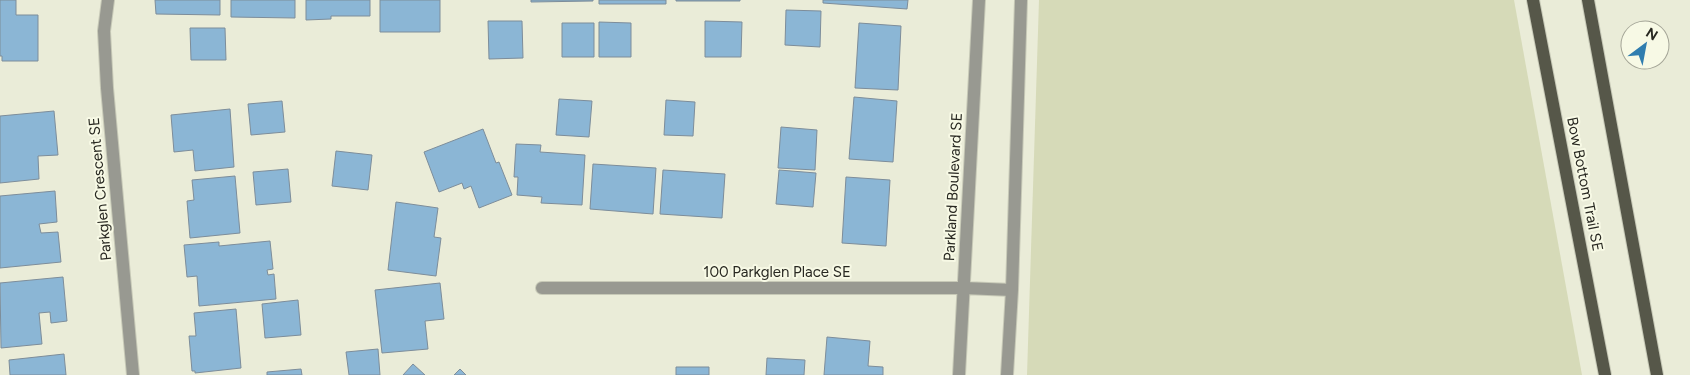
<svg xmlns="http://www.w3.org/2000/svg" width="1690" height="375" font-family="Figtree,sans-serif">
  <rect width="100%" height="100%" fill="#eaecd8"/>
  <path fill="#d6dab8" d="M 1039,0 L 1514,0 L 1582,375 L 1027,375 Z"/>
  <path fill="#8bb6d5" stroke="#7d8d9a" d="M 0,0 L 16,0 L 16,15 L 38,15 L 38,61 L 2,61 L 2,56 L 0,56 Z
    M 155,0 L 220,0 L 220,15 L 156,14 Z
    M 231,0 L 295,0 L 295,18 L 231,17 Z
    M 306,0 L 370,0 L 370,16 L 331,16 L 331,19 L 306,20 Z
    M 380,0 L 440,0 L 440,32 L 380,32 Z
    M 531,0 L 593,0 L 593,1 L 531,2 Z
    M 599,0 L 666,0 L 666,4 L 599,4 Z
    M 676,0 L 740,0 L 740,1 L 676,1 Z
    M 823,0 L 908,0 L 907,9 L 823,3 Z
    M 786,10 L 821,11 L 820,47 L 785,45 Z
    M 488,21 L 522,21 L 523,58 L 489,59 Z
    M 705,21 L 742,22 L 741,57 L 705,57 Z
    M 599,22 L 631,23 L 631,57 L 599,57 Z
    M 562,23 L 594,23 L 594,57 L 562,57 Z
    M 859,23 L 901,26 L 898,90 L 855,88 Z
    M 190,28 L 225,28 L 226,60 L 191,60 Z
    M 854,97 L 897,101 L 893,162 L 849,159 Z
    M 559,99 L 592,101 L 589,137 L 556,135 Z
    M 666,100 L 695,102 L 693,136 L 664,135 Z
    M 282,101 L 285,132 L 251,135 L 248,104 Z
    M 230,109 L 234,167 L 195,171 L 193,150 L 174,152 L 171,115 Z
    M 54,111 L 58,155 L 38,156 L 39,179 L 0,183 L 0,116 Z
    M 781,127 L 817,130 L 815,170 L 778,168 Z
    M 483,129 L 496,163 L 499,162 L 512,195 L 479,208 L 471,186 L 464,189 L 462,183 L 439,192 L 424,152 Z
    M 516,144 L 541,145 L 540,152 L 585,155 L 582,205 L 541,203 L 542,197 L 517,195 L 518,177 L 514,177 Z
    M 336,151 L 372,155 L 368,190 L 332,186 Z
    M 593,164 L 656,168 L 653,214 L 590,209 Z
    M 288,169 L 291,202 L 256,205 L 253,172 Z
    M 663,170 L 725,174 L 722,218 L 660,214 Z
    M 779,170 L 816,173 L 813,207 L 776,204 Z
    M 235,176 L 240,233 L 190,238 L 187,201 L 194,200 L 192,180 Z
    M 846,177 L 890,180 L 886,246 L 842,243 Z
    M 55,191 L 57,222 L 39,224 L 41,233 L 58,232 L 61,262 L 0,268 L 0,196 Z
    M 396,202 L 438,208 L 434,237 L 441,238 L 436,276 L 388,270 Z
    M 270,241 L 273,269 L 267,270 L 268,275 L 274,274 L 276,299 L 199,306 L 197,276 L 187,277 L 184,245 L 219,242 L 219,246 Z
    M 63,277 L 67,321 L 51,323 L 50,312 L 39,313 L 42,344 L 1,348 L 0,283 Z
    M 440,283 L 444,319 L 425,321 L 428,349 L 382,353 L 375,290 Z
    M 298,300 L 301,335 L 265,338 L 262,304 Z
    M 236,309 L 241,368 L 195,373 L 195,371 L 192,371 L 189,336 L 196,336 L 194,313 Z
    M 827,337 L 870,341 L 868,366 L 883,367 L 883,375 L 824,375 Z
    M 378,349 L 380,375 L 349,375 L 346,352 Z
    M 64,354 L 66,375 L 10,375 L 9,360 Z
    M 767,358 L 805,360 L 804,375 L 766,375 Z
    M 413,364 L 425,375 L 403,375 Z
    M 676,367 L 709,367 L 709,375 L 676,375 Z
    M 301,369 L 302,375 L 267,375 L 267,372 Z
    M 460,369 L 466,375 L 454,375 Z"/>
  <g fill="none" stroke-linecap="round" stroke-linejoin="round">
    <g stroke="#c7c9b7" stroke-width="14">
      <path id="minor" d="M 108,0 L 104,31 L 107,88 L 133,375
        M 542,288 L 964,288 L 1012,290
        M 959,375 L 979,0
        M 1007,375 L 1012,290 L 1021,0"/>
    </g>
    <g stroke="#c7c9b7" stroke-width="14">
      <path id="major" d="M 1533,0 L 1605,375
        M 1588,0 L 1657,375"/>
    </g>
    <use href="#minor" stroke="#989991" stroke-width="12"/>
    <use href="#major" stroke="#565749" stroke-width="12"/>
  </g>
  <g text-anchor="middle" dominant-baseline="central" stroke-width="4" stroke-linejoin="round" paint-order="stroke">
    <g font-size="15" fill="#282821" stroke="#f7f9e5">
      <text transform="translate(1585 184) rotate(79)">Bow Bottom Trail SE</text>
      <text transform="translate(953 187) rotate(-87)">Parkland Boulevard SE</text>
      <text transform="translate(100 189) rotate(-95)">Parkglen Crescent SE</text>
      <text x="777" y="272">100 Parkglen Place SE</text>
    </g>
  </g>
  <g transform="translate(1645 45) rotate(32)"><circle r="24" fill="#f7f9e5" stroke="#a4a597"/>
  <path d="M0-4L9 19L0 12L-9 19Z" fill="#2f7daf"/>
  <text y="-8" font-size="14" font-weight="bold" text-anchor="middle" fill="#282821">N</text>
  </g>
</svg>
